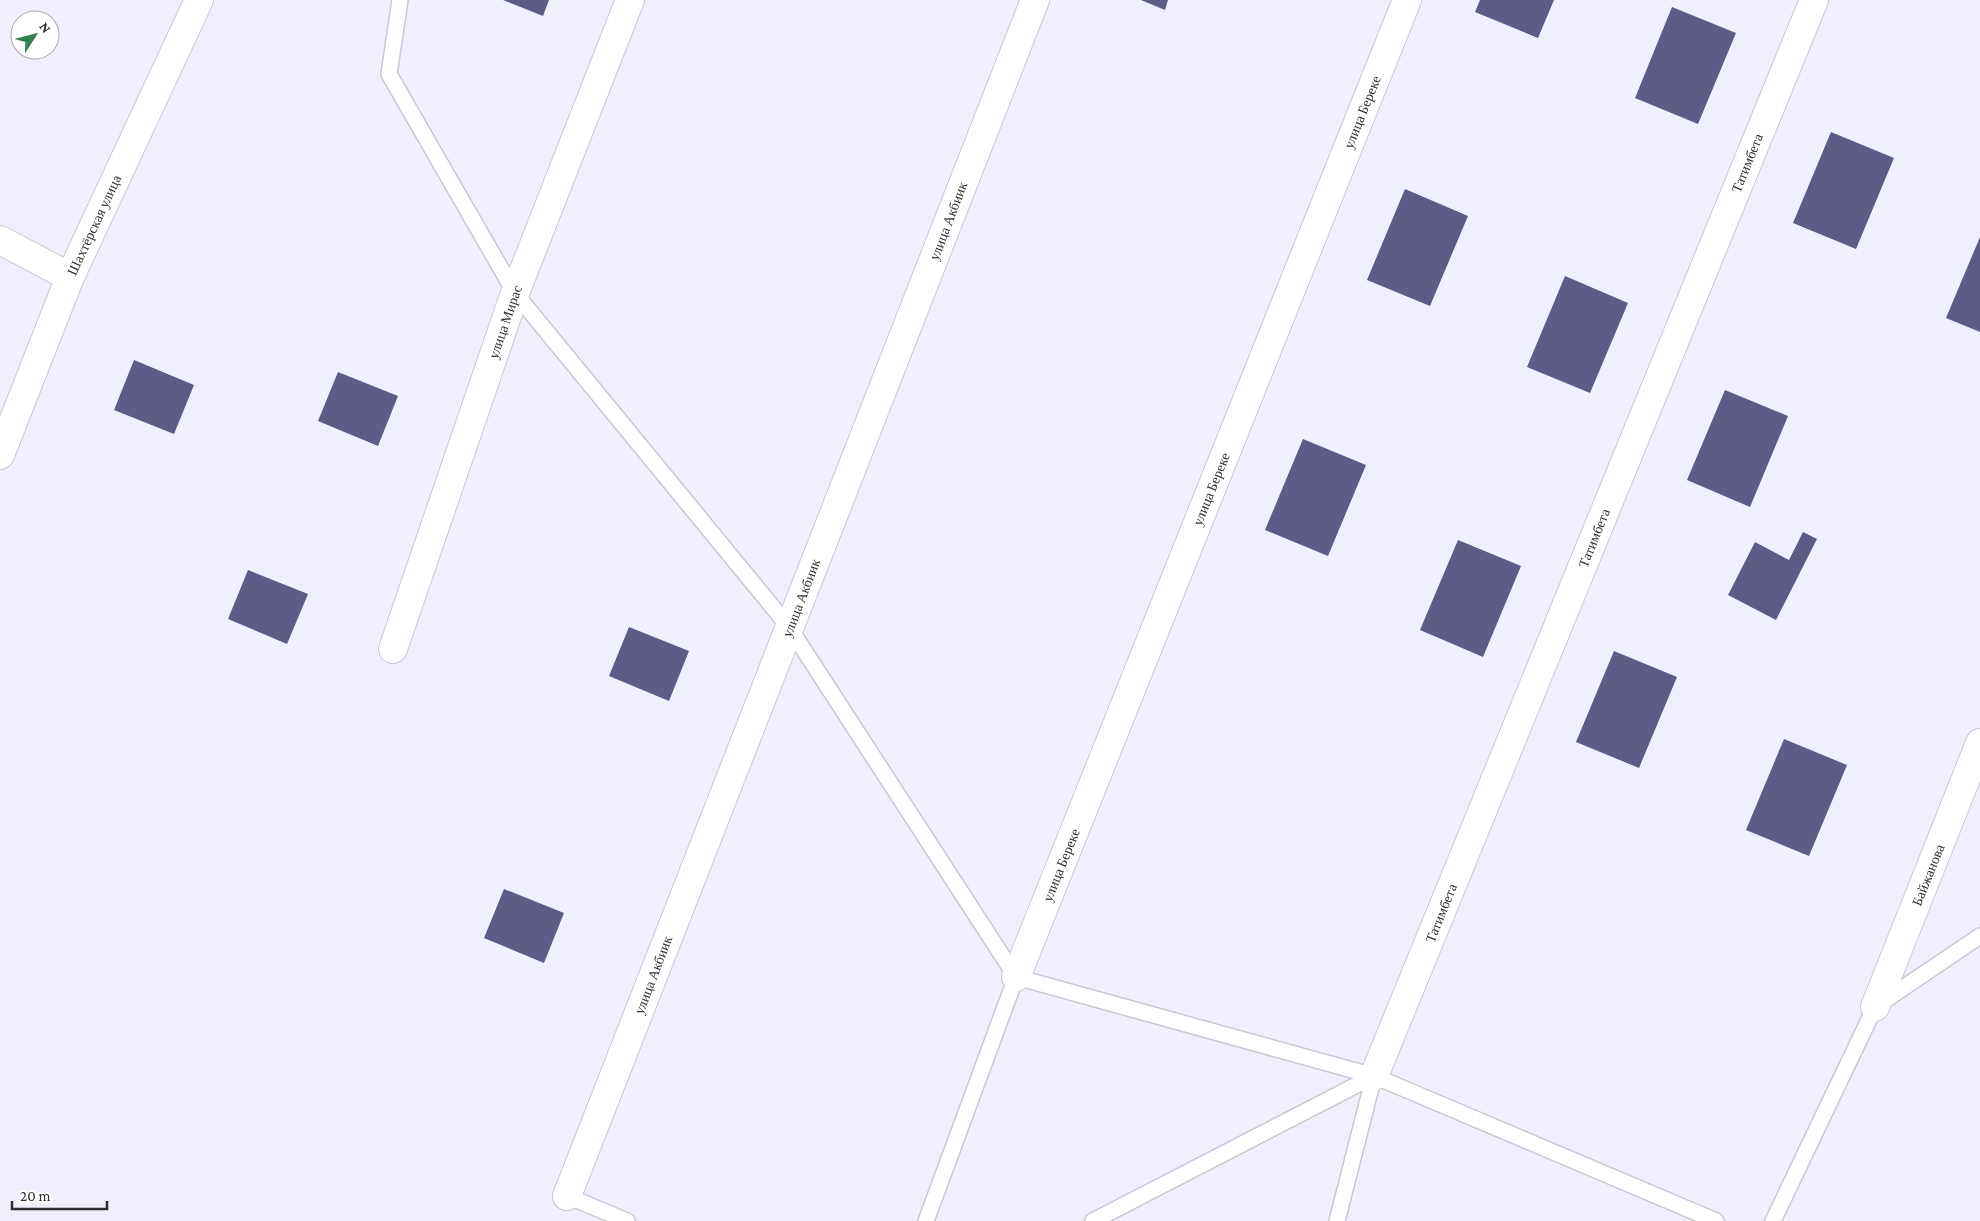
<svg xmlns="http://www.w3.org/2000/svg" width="1980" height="1221" font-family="'Crimson Pro',serif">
  <rect width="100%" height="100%" fill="#efeffd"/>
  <path fill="#5d5c87" d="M 503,0 L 549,0 L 543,16 Z
    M 1141,0 L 1168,0 L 1165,10 Z
    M 1480,0 L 1554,0 L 1538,38 L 1475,12 Z
    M 1672,7 L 1736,33 L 1698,124 L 1635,98 Z
    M 1831,132 L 1894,158 L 1856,249 L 1793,223 Z
    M 1405,189 L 1468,216 L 1430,306 L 1367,280 Z
    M 1980,237 L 1980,332 L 1946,318 Z
    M 1565,276 L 1628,303 L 1590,393 L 1527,367 Z
    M 134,360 L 194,385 L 174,434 L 114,410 Z
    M 338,372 L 398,396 L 378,446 L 318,421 Z
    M 1725,390 L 1788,416 L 1750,507 L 1687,480 Z
    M 1303,439 L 1366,465 L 1328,556 L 1265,530 Z
    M 1803,532 L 1817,539 L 1776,620 L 1728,595 L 1755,542 L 1789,560 Z
    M 1458,540 L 1521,566 L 1483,657 L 1420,630 Z
    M 248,570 L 308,594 L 287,644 L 228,619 Z
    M 629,627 L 689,651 L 669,701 L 609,676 Z
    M 1614,651 L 1677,677 L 1639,768 L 1576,742 Z
    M 1784,739 L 1847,765 L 1809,856 L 1746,830 Z
    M 504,889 L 564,913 L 544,963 L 484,938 Z"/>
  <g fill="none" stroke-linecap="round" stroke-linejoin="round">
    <g stroke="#c8c8d5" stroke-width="18">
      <path id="lane" d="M 400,0 L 389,74 L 515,293 L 789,627 L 1016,977
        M 567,1196 L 627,1221
        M 926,1221 L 1016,977 L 1374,1076 L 1716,1221
        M 1093,1221 L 1374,1076
        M 1337,1221 L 1374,1076
        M 1773,1221 L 1875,1007 L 1980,936"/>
    </g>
    <g stroke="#c8c8d5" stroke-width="30">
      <path id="street" d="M 0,240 L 70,277
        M 0,455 L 70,277 L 199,0
        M 393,649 L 515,293 L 630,0
        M 1016,977 L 1407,0
        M 1875,1007 L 1980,743
        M 1374,1076 L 1814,0
        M 567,1196 L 1035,0"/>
    </g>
    <use href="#lane" stroke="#fff" stroke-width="15"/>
    <use href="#street" stroke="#fff" stroke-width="28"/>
  </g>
  <g text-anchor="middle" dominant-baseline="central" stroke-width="5" stroke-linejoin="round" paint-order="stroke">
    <g font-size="14" fill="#2e2e33" stroke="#fff">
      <text transform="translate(1362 112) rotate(-68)">улица Береке</text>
      <text transform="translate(1747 163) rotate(-68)">Татимбета</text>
      <text transform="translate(948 221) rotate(-69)">улица Акбиик</text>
      <text transform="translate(94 225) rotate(-65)">Шахтёрская улица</text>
      <text transform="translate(505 322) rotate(-71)">улица Мирас</text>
      <text transform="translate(1211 489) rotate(-68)">улица Береке</text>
      <text transform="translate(1594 538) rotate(-68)">Татимбета</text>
      <text transform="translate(801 598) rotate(-69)">улица Акбиик</text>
      <text transform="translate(1061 865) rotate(-68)">улица Береке</text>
      <text transform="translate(1928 875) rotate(-68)">Байжанова</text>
      <text transform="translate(1441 913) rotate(-68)">Татимбета</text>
      <text transform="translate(653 975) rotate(-69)">улица Акбиик</text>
    </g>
  </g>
  <g transform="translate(35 35) rotate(54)"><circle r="24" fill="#ffffff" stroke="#ababad"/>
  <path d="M0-4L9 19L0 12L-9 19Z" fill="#307f4f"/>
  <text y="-8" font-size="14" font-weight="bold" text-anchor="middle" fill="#2e2e33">N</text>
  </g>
  <path d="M12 1201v8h95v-8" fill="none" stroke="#2e2e33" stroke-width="2.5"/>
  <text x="20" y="1201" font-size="15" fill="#2e2e33" stroke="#ffffff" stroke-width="4" paint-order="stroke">20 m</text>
</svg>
